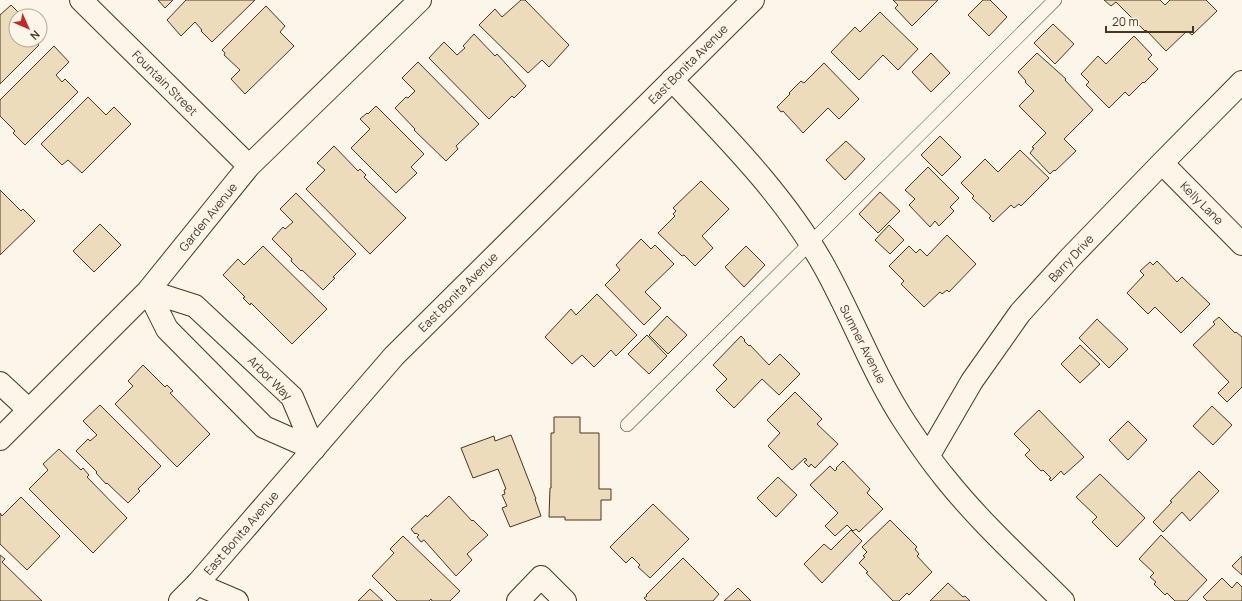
<svg xmlns="http://www.w3.org/2000/svg" width="1242" height="601" font-family="Manrope,sans-serif">
  <rect width="100%" height="100%" fill="#fbf6e9"/>
  <path fill="#ecdcbc" stroke="#4a3520" d="M 158,0 L 173,0 L 165,8 Z
    M 186,0 L 255,0 L 212,42 L 201,31 L 202,30 L 195,22 L 181,36 L 167,20 Z
    M 521,0 L 525,0 L 569,45 L 549,67 L 542,60 L 528,73 L 479,25 L 495,9 L 502,17 Z
    M 893,0 L 938,0 L 912,26 L 895,8 L 898,5 Z
    M 983,0 L 990,0 L 1007,17 L 989,36 L 968,15 Z
    M 1104,0 L 1160,0 L 1165,5 L 1170,0 L 1206,0 L 1217,11 L 1192,35 L 1187,31 L 1166,51 L 1146,30 L 1145,31 L 1116,2 L 1111,6 Z
    M 11,5 L 22,16 L 16,16 L 16,40 L 34,40 L 39,45 L 0,84 L 0,15 Z
    M 266,6 L 285,26 L 280,32 L 294,46 L 245,94 L 231,79 L 240,70 L 224,55 L 225,53 L 222,50 Z
    M 880,12 L 918,49 L 898,70 L 883,55 L 859,80 L 831,52 L 855,27 L 860,32 Z
    M 1053,24 L 1074,44 L 1055,64 L 1034,43 Z
    M 474,34 L 495,56 L 497,54 L 526,86 L 514,98 L 512,96 L 489,119 L 429,58 L 444,42 L 457,55 L 465,48 L 463,46 Z
    M 1134,36 L 1152,55 L 1148,59 L 1158,69 L 1144,83 L 1143,82 L 1129,96 L 1125,92 L 1109,108 L 1086,85 L 1089,82 L 1081,74 L 1098,56 L 1106,64 Z
    M 54,46 L 69,62 L 56,75 L 62,82 L 65,79 L 78,92 L 25,145 L 13,133 L 15,131 L 0,116 L 0,100 Z
    M 931,53 L 950,73 L 931,92 L 912,72 Z
    M 1037,53 L 1066,79 L 1065,80 L 1093,110 L 1064,139 L 1076,151 L 1055,171 L 1054,170 L 1050,174 L 1030,153 L 1034,148 L 1032,147 L 1046,133 L 1019,106 L 1034,91 L 1025,82 L 1026,81 L 1018,72 Z
    M 418,62 L 479,124 L 456,146 L 458,149 L 446,161 L 414,130 L 415,129 L 395,108 L 406,97 L 408,98 L 415,91 L 402,78 Z
    M 824,63 L 859,99 L 839,119 L 828,108 L 803,133 L 783,111 L 781,112 L 777,107 L 790,94 L 789,93 L 801,81 L 804,83 Z
    M 88,97 L 106,115 L 114,107 L 131,124 L 82,173 L 68,160 L 62,165 L 41,144 Z
    M 376,106 L 424,154 L 411,167 L 417,173 L 396,193 L 351,148 L 370,129 L 360,119 L 367,113 L 368,114 Z
    M 940,136 L 961,157 L 942,176 L 921,155 Z
    M 846,141 L 865,159 L 845,180 L 826,160 Z
    M 334,146 L 358,171 L 360,169 L 366,175 L 364,177 L 406,218 L 370,254 L 306,189 L 325,170 L 317,163 Z
    M 1020,150 L 1049,178 L 1021,206 L 1019,204 L 1014,208 L 1011,205 L 993,222 L 989,218 L 991,216 L 972,198 L 974,196 L 961,183 L 985,159 L 998,172 Z
    M 928,167 L 959,198 L 950,207 L 954,211 L 939,226 L 935,221 L 930,227 L 909,205 L 915,199 L 905,190 Z
    M 701,181 L 729,209 L 702,236 L 713,248 L 695,266 L 684,255 L 682,256 L 658,233 L 675,216 L 673,214 L 676,211 L 673,208 Z
    M 0,190 L 21,211 L 23,209 L 35,221 L 0,255 Z
    M 880,192 L 900,211 L 878,233 L 859,214 Z
    M 296,193 L 356,254 L 333,277 L 335,278 L 323,290 L 302,270 L 301,271 L 291,261 L 292,259 L 272,239 L 283,227 L 285,229 L 293,222 L 280,209 Z
    M 100,224 L 121,245 L 94,272 L 73,251 Z
    M 889,225 L 904,240 L 890,254 L 875,240 Z
    M 947,235 L 976,264 L 949,292 L 947,290 L 942,294 L 940,292 L 924,307 L 901,284 L 904,281 L 889,266 L 909,246 L 916,253 L 920,249 L 927,256 Z
    M 641,239 L 651,249 L 655,245 L 674,264 L 645,292 L 661,308 L 644,325 L 605,285 L 620,270 L 616,265 Z
    M 263,246 L 327,309 L 292,344 L 251,303 L 250,305 L 243,298 L 245,297 L 223,275 L 238,259 L 244,265 Z
    M 746,246 L 765,265 L 744,287 L 725,267 Z
    M 1157,261 L 1177,282 L 1182,277 L 1210,304 L 1181,333 L 1155,307 L 1148,314 L 1127,293 L 1144,275 L 1140,271 L 1150,262 L 1153,265 Z
    M 597,294 L 637,335 L 616,356 L 611,350 L 594,367 L 582,355 L 572,364 L 545,337 L 571,309 L 576,315 Z
    M 667,316 L 687,335 L 668,354 L 649,335 Z
    M 1219,317 L 1235,333 L 1236,332 L 1242,337 L 1242,387 L 1227,402 L 1218,393 L 1229,382 L 1193,345 L 1215,324 L 1213,322 Z
    M 1097,319 L 1128,349 L 1109,368 L 1079,338 Z
    M 647,335 L 667,356 L 649,374 L 628,354 Z
    M 741,336 L 745,340 L 744,341 L 749,346 L 750,345 L 769,365 L 780,354 L 800,374 L 779,395 L 762,379 L 734,408 L 716,390 L 727,379 L 713,365 Z
    M 1080,345 L 1100,364 L 1080,383 L 1061,364 Z
    M 143,365 L 165,387 L 167,385 L 173,391 L 170,393 L 210,434 L 177,467 L 115,404 L 133,386 L 128,381 Z
    M 795,392 L 822,419 L 817,424 L 838,444 L 815,468 L 811,464 L 809,467 L 804,462 L 807,460 L 805,458 L 792,470 L 768,446 L 780,433 L 767,420 Z
    M 100,405 L 161,466 L 138,489 L 140,491 L 128,503 L 107,483 L 106,484 L 96,473 L 97,472 L 76,451 L 88,439 L 90,441 L 97,435 L 83,421 Z
    M 1212,406 L 1232,425 L 1213,445 L 1193,426 Z
    M 1039,410 L 1084,457 L 1064,475 L 1061,471 L 1051,481 L 1049,479 L 1051,478 L 1043,470 L 1041,471 L 1025,455 L 1030,450 L 1014,434 Z
    M 554,417 L 580,417 L 580,433 L 599,433 L 599,489 L 611,489 L 611,500 L 601,500 L 601,520 L 565,520 L 565,517 L 549,517 L 550,488 L 551,488 L 551,433 L 554,433 Z
    M 1128,421 L 1147,440 L 1128,460 L 1109,440 Z
    M 511,435 L 536,499 L 535,499 L 541,516 L 510,527 L 502,508 L 507,506 L 502,495 L 505,494 L 504,490 L 506,489 L 498,469 L 473,478 L 461,448 L 494,436 L 495,441 Z
    M 59,449 L 81,470 L 83,468 L 89,475 L 87,477 L 127,518 L 93,553 L 29,489 L 48,470 L 43,464 Z
    M 843,461 L 870,489 L 867,493 L 883,509 L 859,532 L 856,529 L 853,531 L 847,525 L 835,536 L 825,526 L 838,513 L 810,485 L 830,466 L 835,471 L 837,469 L 836,468 Z
    M 1199,471 L 1219,491 L 1190,521 L 1182,512 L 1163,532 L 1153,522 L 1172,502 L 1170,501 Z
    M 1100,474 L 1145,518 L 1117,547 L 1092,522 L 1097,517 L 1076,497 Z
    M 778,477 L 797,495 L 776,517 L 757,498 Z
    M 449,496 L 472,521 L 473,520 L 488,535 L 467,554 L 472,560 L 456,576 L 424,540 L 421,542 L 417,537 L 419,535 L 416,533 L 415,534 L 411,529 L 426,515 L 427,517 Z
    M 21,497 L 60,536 L 27,570 L 0,544 L 0,513 L 2,516 Z
    M 653,504 L 689,539 L 650,578 L 638,567 L 640,565 L 632,557 L 626,563 L 610,547 Z
    M 890,520 L 917,547 L 915,549 L 919,554 L 917,556 L 932,572 L 909,595 L 907,593 L 899,601 L 893,601 L 866,573 L 868,572 L 859,563 L 865,557 L 863,556 L 867,552 L 862,547 Z
    M 851,530 L 862,541 L 822,583 L 804,564 L 824,544 L 831,550 Z
    M 1161,535 L 1207,580 L 1187,601 L 1175,601 L 1167,593 L 1165,595 L 1154,584 L 1156,582 L 1150,577 L 1154,573 L 1139,559 Z
    M 403,536 L 460,591 L 450,601 L 432,601 L 431,599 L 429,601 L 397,601 L 372,576 L 394,553 L 390,549 Z
    M 0,555 L 5,559 L 2,562 L 42,601 L 0,601 Z
    M 1242,556 L 1242,575 L 1232,566 Z
    M 683,558 L 719,594 L 713,601 L 647,601 L 644,598 L 647,596 L 646,595 Z
    M 1222,578 L 1232,588 L 1237,582 L 1242,587 L 1242,601 L 1207,601 L 1203,597 Z
    M 948,583 L 963,597 L 965,596 L 970,601 L 930,601 Z
    M 738,588 L 751,601 L 724,601 L 734,592 Z
    M 370,589 L 383,601 L 358,601 Z"/>
  <g fill="none" stroke-linecap="round" stroke-linejoin="round">
    <g stroke="#4a3520" stroke-width="14">
      <path id="lane" d="M 627,425 L 1055,0"/>
    </g>
    <g stroke="#4a3520" stroke-width="24">
      <path id="street" d="M 81,0 L 249,166
        M 672,80 C 727,138 785,196 824,266 C 853,318 873,374 906,424 C 918,442 931,461 945,478 C 980,522 1023,561 1063,601
        M 1162,163 L 1242,244
        M 148,291 L 195,306 L 292,397 L 314,449 L 264,427 L 167,329 Z
        M 0,383 L 29,410
        M 0,439 L 148,291 L 249,166 L 420,0
        M 929,455 L 972,381 L 1020,313 L 1069,259 L 1162,163 L 1242,82
        M 197,584 L 237,601
        M 518,601 L 541,577 L 565,601"/>
    </g>
    <g stroke="#4a3520" stroke-width="24">
      <path id="secondary" d="M 180,601 L 197,584 L 394,356 L 753,0"/>
    </g>
    <use href="#lane" stroke="#fbf6e9" stroke-width="13"/>
    <use href="#street" stroke="#fbf6e9" stroke-width="22"/>
    <use href="#secondary" stroke="#fbf6e9" stroke-width="22"/>
  </g>
  <g text-anchor="middle" dominant-baseline="central" stroke-width="3" stroke-linejoin="round" paint-order="stroke">
    <g font-size="12" fill="#4a3520" stroke="#fbf6e9">
      <text transform="translate(688 64) rotate(-45)">East Bonita Avenue</text>
      <text transform="translate(165 83) rotate(45)">Fountain Street</text>
      <text transform="translate(1202 203) rotate(45)">Kelly Lane</text>
      <text transform="translate(208 217) rotate(-51)">Garden Avenue</text>
      <text transform="translate(1071 258) rotate(-47)">Barry Drive</text>
      <text transform="translate(458 292) rotate(-45)">East Bonita Avenue</text>
      <text transform="translate(863 344) rotate(63)">Sumner Avenue</text>
      <text transform="translate(270 378) rotate(45)">Arbor Way</text>
      <text transform="translate(241 533) rotate(-49)">East Bonita Avenue</text>
    </g>
  </g>
  <g transform="translate(28 28) rotate(135)"><circle r="19" fill="#fbf6e9" stroke="#b4a999"/>
  <path d="M0-3L7 15L0 10L-7 15Z" fill="#c62828"/>
  <text y="-6" font-size="11" font-weight="bold" text-anchor="middle" fill="#4a3520">N</text>
  </g>
  <path d="M1106 26v6h87v-6" fill="none" stroke="#4a3520" stroke-width="2"/>
  <text x="1112" y="26" font-size="12" fill="#4a3520" stroke="#fbf6e9" stroke-width="3" paint-order="stroke">20 m</text>
</svg>
